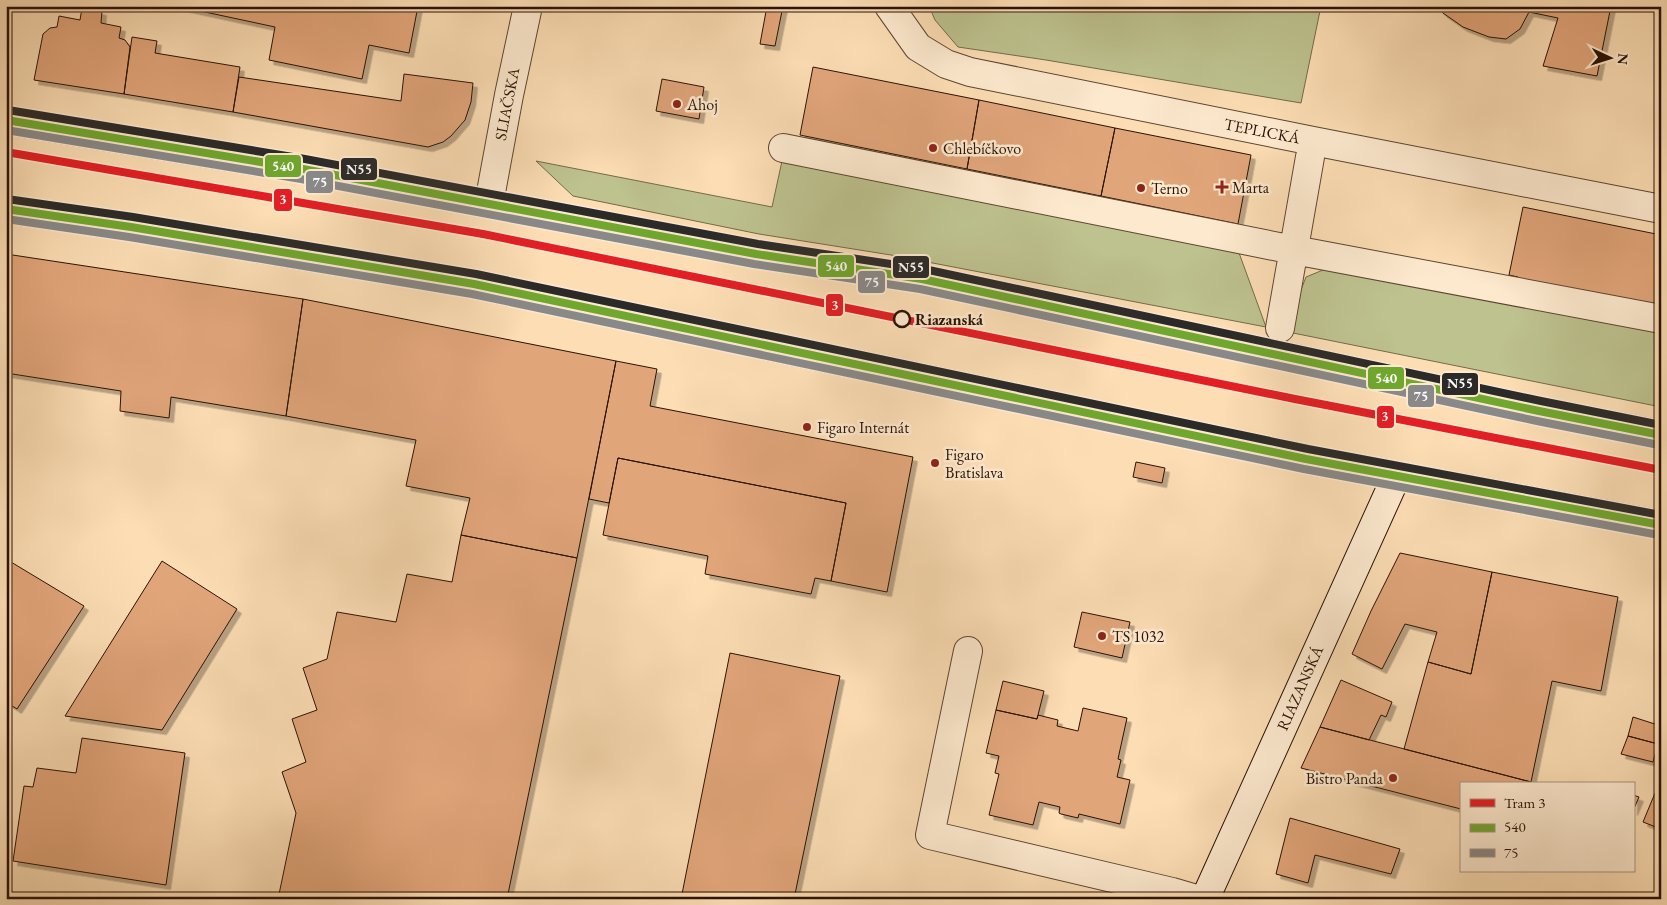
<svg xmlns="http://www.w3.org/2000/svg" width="1667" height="905" font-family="'EB Garamond',serif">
  <defs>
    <filter id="shadow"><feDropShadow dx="4.5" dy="4.5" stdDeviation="0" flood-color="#0004"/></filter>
  </defs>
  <rect width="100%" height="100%" fill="#fcddb4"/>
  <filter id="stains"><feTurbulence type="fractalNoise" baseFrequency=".004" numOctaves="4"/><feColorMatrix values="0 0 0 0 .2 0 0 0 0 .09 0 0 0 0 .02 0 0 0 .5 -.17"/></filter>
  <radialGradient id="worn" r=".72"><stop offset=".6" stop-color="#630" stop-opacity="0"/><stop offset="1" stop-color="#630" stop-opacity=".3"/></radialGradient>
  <path fill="#bdc28f" stroke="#746a4a" d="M 929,6 L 1321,6 L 1301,103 L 1046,60 L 958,47 L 935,20 Z
    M 536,161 L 772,207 L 782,161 L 1238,250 L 1266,327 L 891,255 L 759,234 L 573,196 Z
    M 1342,268 L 1661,332 L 1661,407 L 1293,333 L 1297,300 L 1306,277 L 1323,270 Z"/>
  <path fill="#e1a57a" stroke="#2a1205" filter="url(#shadow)" d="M 177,6 L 418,6 L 409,53 L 369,45 L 362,79 L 269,60 L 275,27 Z
    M 767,6 L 783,6 L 775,46 L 760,44 Z
    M 1436,6 L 1529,6 L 1529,12 L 1520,29 L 1506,39 L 1489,37 L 1463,27 L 1443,13 Z
    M 1529,6 L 1611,6 L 1597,76 L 1543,66 L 1558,18 L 1529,12 Z
    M 82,8 L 102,11 L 101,23 L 121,27 L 119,38 L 125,40 L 130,47 L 124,94 L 34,80 L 43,34 L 50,28 L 57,27 L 59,16 L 80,20 Z
    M 132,37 L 157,41 L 155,53 L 240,67 L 233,112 L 124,94 Z
    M 813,67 L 979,100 L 967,169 L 800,135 Z
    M 404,74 L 473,83 L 471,102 L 465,120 L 451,136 L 443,142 L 428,147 L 233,112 L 239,77 L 401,101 Z
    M 662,79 L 704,87 L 699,119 L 656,111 Z
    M 979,100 L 1115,128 L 1101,196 L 967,169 Z
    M 1115,128 L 1251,155 L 1238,224 L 1101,196 Z
    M 1523,207 L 1661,235 L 1661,311 L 1518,282 L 1518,277 L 1509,275 Z
    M 6,254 L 303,299 L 286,416 L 171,397 L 169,418 L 120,411 L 121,391 L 6,373 Z
    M 303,299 L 616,361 L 577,558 L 461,535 L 470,498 L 406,486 L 416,440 L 286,416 Z
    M 616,361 L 657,369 L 650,406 L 913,457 L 887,592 L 831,581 L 846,503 L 618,458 L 609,503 L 589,499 Z
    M 618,458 L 846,503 L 831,581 L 815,578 L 811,594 L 705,574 L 708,556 L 603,535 Z
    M 1136,462 L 1165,468 L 1162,483 L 1133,477 Z
    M 461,535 L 577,558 L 507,899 L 278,899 L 296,813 L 282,772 L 306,762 L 292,719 L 317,710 L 303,668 L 327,659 L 337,612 L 396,622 L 407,574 L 452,582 Z
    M 1400,553 L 1492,572 L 1471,674 L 1428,662 L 1437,632 L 1405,624 L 1382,669 L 1352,654 L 1371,611 Z
    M 6,559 L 84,606 L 17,709 L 6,702 Z
    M 162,561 L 237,609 L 162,730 L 65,716 Z
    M 1492,572 L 1618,597 L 1601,691 L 1552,681 L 1531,782 L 1404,749 L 1428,662 L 1471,674 Z
    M 1082,612 L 1130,622 L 1122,658 L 1074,647 Z
    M 730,653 L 840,676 L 794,899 L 681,899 Z
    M 1341,680 L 1392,702 L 1386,717 L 1381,715 L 1369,740 L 1320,727 Z
    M 1003,681 L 1044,691 L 1037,719 L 996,710 Z
    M 1083,708 L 1127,718 L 1118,759 L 1121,760 L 1117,777 L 1130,780 L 1120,824 L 1079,814 L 1078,818 L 1061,814 L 1059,813 L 1060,807 L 1039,802 L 1033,825 L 989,815 L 999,774 L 995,773 L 999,756 L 986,753 L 996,710 L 1037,719 L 1038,715 L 1058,720 L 1057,726 L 1078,731 Z
    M 1633,717 L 1661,726 L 1658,744 L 1628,736 Z
    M 1320,727 L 1531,782 L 1531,784 L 1461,784 L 1461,809 L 1301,768 Z
    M 1628,736 L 1658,744 L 1653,762 L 1621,754 Z
    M 82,738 L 185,753 L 166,885 L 13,861 L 24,786 L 33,787 L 37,768 L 76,773 Z
    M 1655,793 L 1661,795 L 1661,829 L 1643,822 Z
    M 1633,795 L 1639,797 L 1633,811 Z
    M 1290,818 L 1400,849 L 1391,874 L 1315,855 L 1308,883 L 1276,874 Z"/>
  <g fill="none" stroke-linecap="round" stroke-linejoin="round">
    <g stroke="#5e4531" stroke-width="30">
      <path id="street" d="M 889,6 L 918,47 L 946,64 L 970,72 L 1313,141 L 1661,209
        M 783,148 L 1294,250 L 1661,319
        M 489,203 L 509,95 L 528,6
        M 1280,328 L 1310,157
        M 968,651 L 930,835 L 1172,892 L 1196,899"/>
    </g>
    <g stroke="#2a1205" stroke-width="30">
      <path id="secondary" d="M 6,120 L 303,169 L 756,254 L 922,279 L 1539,411 L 1661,435
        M 6,209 L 131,227 L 474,284 L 1306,459 L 1661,525
        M 1205,899 L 1396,477"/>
    </g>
    <use href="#street" stroke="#fde9ce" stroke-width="28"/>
    <use href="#secondary" stroke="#fde9ce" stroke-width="28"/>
    <g stroke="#fde9ce" stroke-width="11">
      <path id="bus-1" d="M 6,120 L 303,169 L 756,254 L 922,279 L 1539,411 L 1661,435
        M 6,209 L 131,227 L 474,284 L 1306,459 L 1661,525"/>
    </g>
    <g stroke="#fde9ce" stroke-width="11">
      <path id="bus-2" d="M 6,130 L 301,179 L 754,264 L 920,289 L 1537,421 L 1659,445
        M 6,219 L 129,237 L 472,294 L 1304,469 L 1659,535"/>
    </g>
    <g stroke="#fde9ce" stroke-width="11">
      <path id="bus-3" d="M 8,110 L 305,159 L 758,244 L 924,269 L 1541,401 L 1661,425
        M 7,199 L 133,217 L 476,274 L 1308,449 L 1661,515"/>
    </g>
    <use href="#bus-1" stroke="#70a72e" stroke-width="8"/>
    <use href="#bus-2" stroke="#898989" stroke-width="8"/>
    <use href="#bus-3" stroke="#2b2a29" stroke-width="8"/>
    <g stroke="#fde9ce" stroke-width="11">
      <path id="tram-1" d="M 6,152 L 483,234 L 1295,399 L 1661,470"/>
    </g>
    <use href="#tram-1" stroke="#e31e24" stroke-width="8"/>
  </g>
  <g fill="#8f2418" stroke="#fde9ce" stroke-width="2">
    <circle cx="677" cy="104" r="5"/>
    <circle cx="933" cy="148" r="5"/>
    <path d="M1219.5 179.5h5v5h5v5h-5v5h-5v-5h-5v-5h5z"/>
    <circle cx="1141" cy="188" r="5"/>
    <circle cx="807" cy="427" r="5"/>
    <circle cx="935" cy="463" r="5"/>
    <circle cx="1102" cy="636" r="5"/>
    <circle cx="1393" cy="778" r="5"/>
  </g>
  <circle fill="#fde9ce" stroke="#2a1205" stroke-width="2.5" cx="902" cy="319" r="8"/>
  <g text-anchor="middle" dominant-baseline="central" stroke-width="5" stroke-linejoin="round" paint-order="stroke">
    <g font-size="16" fill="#2a1205" stroke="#fde9ce">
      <text transform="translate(507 104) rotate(-79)">SLIAČSKA</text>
      <text transform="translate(1262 131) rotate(11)">TEPLICKÁ</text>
      <text transform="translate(1300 688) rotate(-66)">RIAZANSKÁ</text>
    </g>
    <g font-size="16" fill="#2a1205" stroke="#fde9ce" text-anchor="start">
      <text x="687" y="104">Ahoj</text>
      <text x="943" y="148">Chlebíčkovo</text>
      <text x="1232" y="187">Marta</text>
      <text x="1151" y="188">Terno</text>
      <text x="817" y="427">Figaro Internát</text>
      <text x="945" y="454">Figaro<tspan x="945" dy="18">Bratislava</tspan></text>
      <text x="1112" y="636">TS 1032</text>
      <text x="1383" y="778" text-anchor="end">Bistro Panda</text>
    </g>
    <g font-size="16" font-weight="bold" fill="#2a1205" stroke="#fde9ce" text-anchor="start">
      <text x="915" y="319">Riazanská</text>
    </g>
  </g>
  <g stroke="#fde9ce" stroke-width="2">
    <rect x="264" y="154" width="38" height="24" rx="5" fill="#70a72e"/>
    <rect x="340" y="157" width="38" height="24" rx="5" fill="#2b2a29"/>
    <rect x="305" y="170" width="29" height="24" rx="5" fill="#898989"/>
    <rect x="273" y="188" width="20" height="24" rx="5" fill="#e31e24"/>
    <rect x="817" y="254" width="38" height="24" rx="5" fill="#70a72e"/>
    <rect x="892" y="255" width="38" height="24" rx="5" fill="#2b2a29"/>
    <rect x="857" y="270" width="29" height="24" rx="5" fill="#898989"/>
    <rect x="825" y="293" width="19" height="24" rx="5" fill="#e31e24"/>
    <rect x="1367" y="366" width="38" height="24" rx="5" fill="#70a72e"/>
    <rect x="1441" y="372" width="38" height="24" rx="5" fill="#2b2a29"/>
    <rect x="1407" y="384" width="28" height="24" rx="5" fill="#898989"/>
    <rect x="1376" y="405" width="19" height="24" rx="5" fill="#e31e24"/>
  </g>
  <g font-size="14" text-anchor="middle" font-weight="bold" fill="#fff">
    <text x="283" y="171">540</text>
    <text x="359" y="174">N55</text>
    <text x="320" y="187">75</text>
    <text x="283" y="204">3</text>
    <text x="836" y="271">540</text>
    <text x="911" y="272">N55</text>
    <text x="872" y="287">75</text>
    <text x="835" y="310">3</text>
    <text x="1386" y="383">540</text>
    <text x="1460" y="388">N55</text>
    <text x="1421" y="401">75</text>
    <text x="1385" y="421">3</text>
  </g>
  <rect width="1667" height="905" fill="none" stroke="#fcddb4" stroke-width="25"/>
  <rect x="8" y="8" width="1652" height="890" fill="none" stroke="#2a1205" stroke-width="2.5"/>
  <rect x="12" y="12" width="1642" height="880" fill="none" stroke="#2a1205"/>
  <rect x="1460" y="782" width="175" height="90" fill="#fde9ce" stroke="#a9937e"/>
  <rect x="1470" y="799" width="25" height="8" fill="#e31e24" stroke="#a9937e"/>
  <text x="1504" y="808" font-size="15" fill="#2a1205">Tram 3</text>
  <rect x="1470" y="824" width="25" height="8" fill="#70a72e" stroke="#a9937e"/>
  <text x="1504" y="832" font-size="15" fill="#2a1205">540</text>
  <rect x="1470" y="849" width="25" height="8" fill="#898989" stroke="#a9937e"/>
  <text x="1504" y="858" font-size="15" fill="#2a1205">75</text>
  <g transform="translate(1610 58) rotate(94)" stroke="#fde9ce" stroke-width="4" paint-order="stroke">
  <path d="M0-4L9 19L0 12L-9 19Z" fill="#2a1205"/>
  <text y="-8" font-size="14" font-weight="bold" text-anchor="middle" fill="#2a1205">N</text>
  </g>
  <rect width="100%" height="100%" filter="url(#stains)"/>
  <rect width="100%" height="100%" fill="url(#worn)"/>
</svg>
